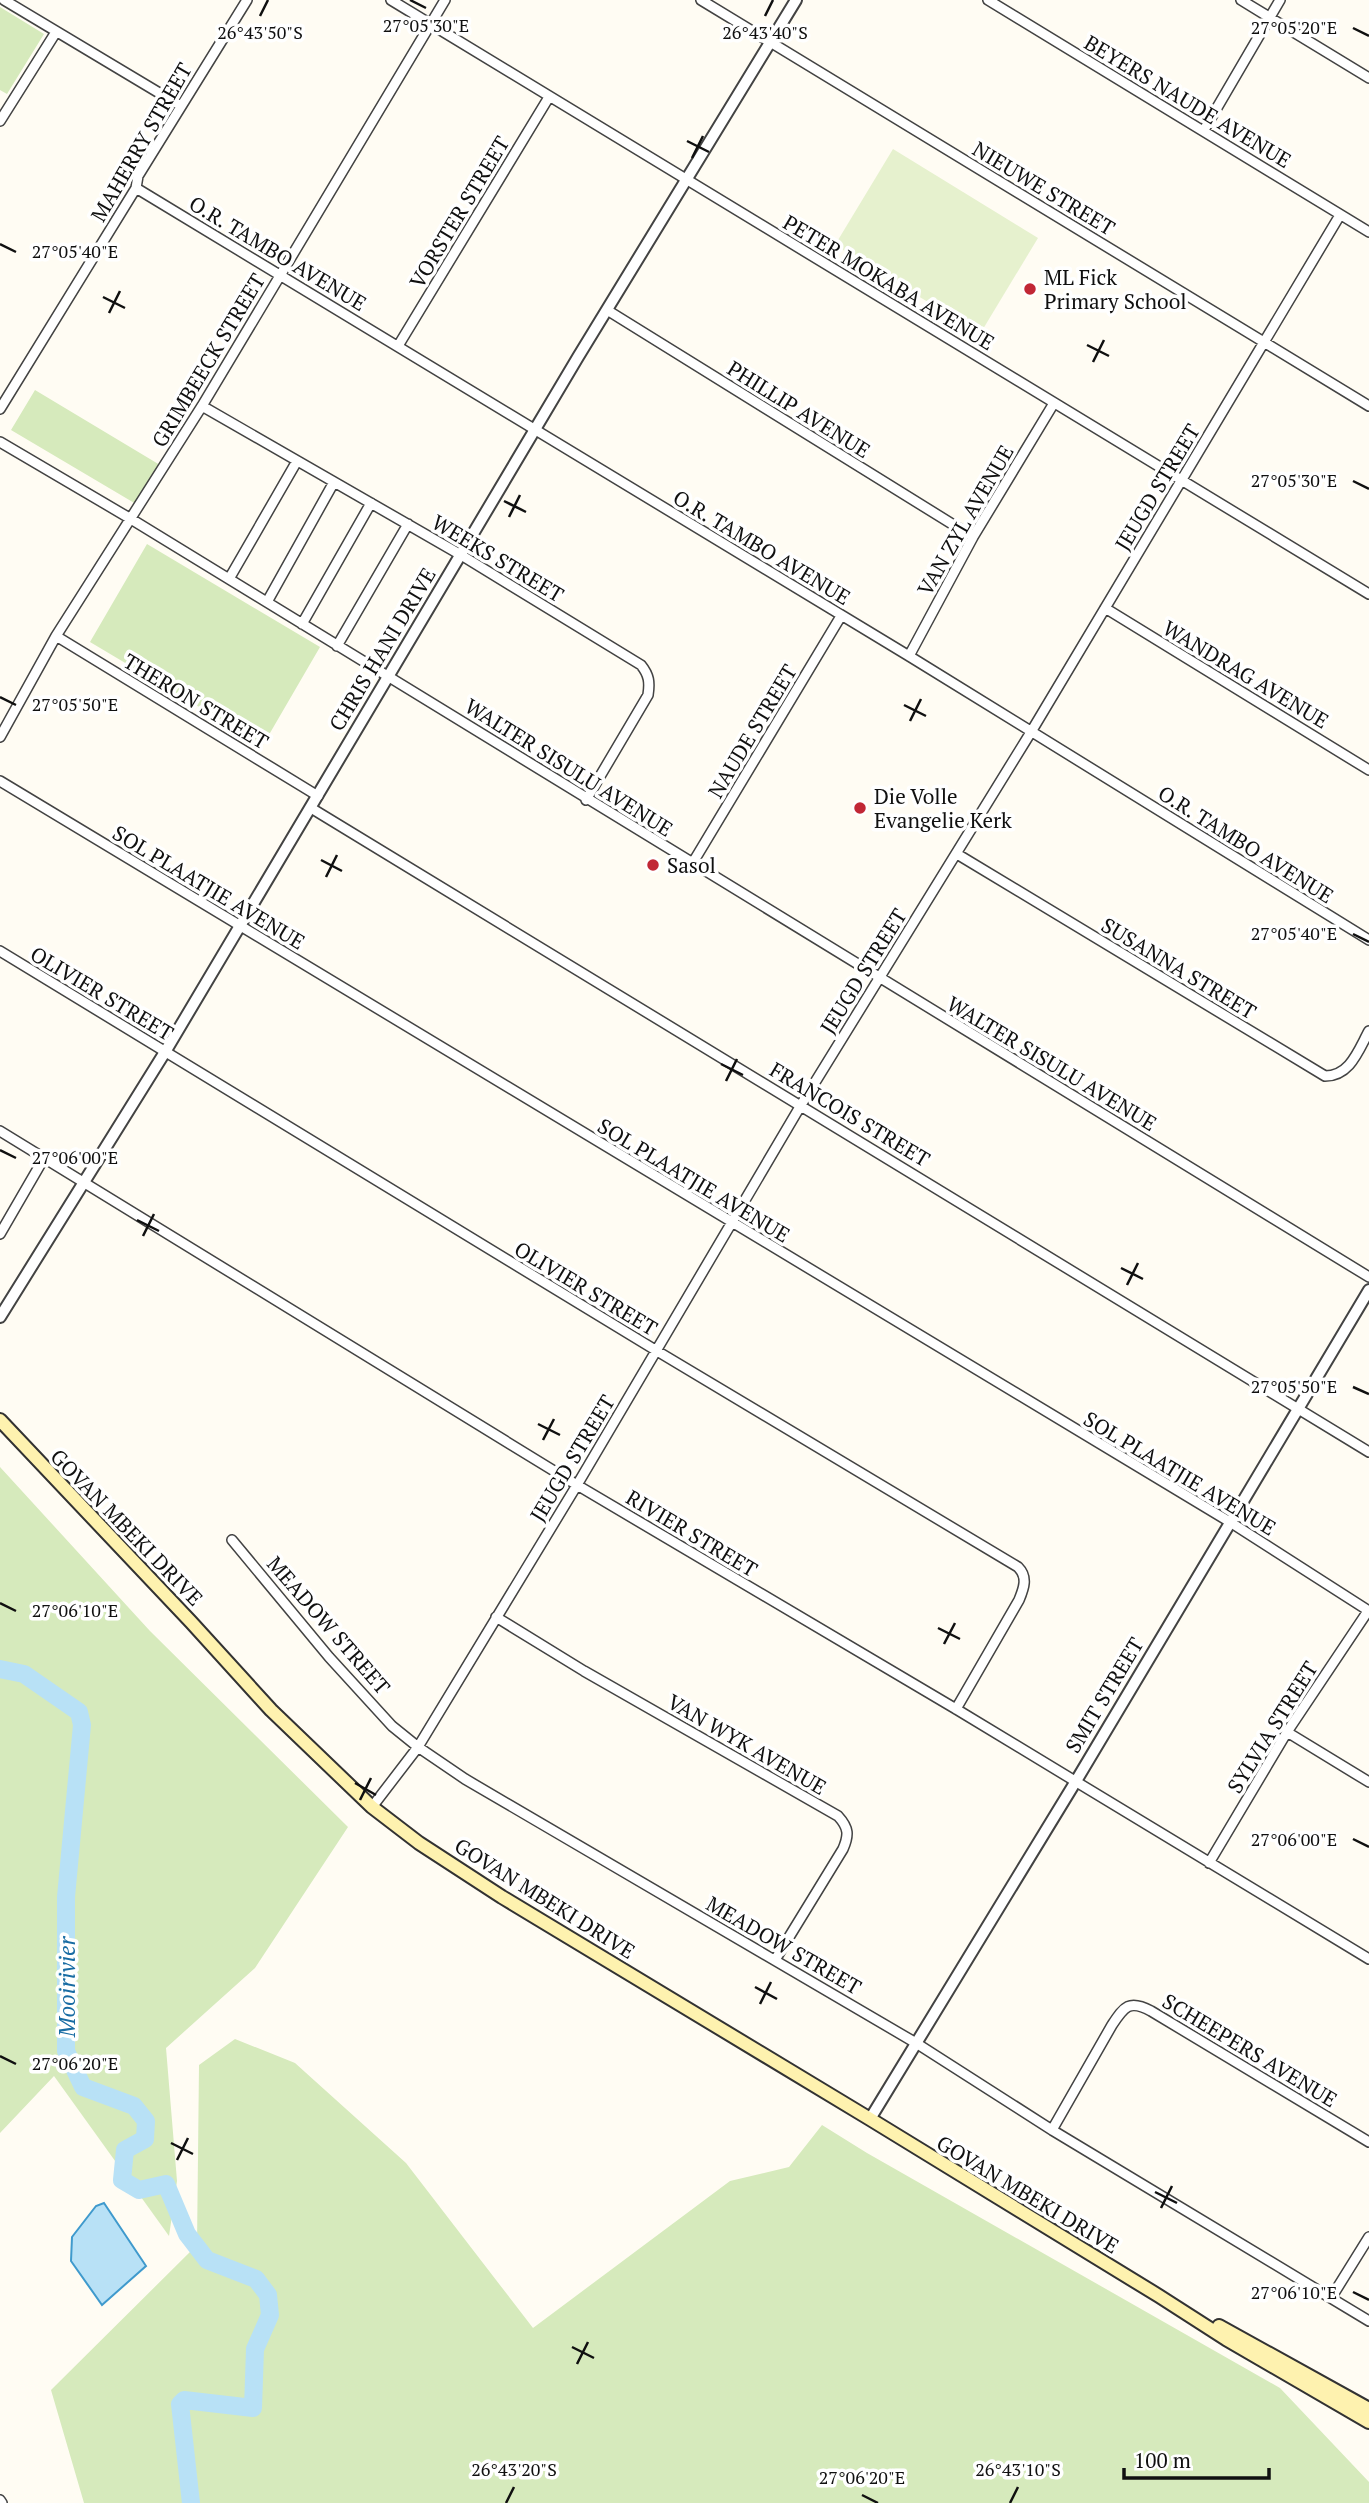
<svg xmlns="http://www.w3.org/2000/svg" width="1369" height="2503" font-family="'PT Serif',serif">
  <rect width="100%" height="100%" fill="#fffcf3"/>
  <path fill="#d6eabc" d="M 0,7 L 44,34 L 7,94 L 0,90 Z
    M 35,390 L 160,465 L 136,504 L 11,430 Z
    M 147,544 L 320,647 L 263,745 L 90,642 Z
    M 0,1467 L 150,1631 L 348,1827 L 255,1968 L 166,2048 L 177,2181 L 169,2236 L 54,2076 L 0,2133 Z
    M 235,2039 L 295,2063 L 406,2163 L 533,2328 L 730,2181 L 789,2167 L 822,2125 L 867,2153 L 1280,2388 L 1369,2482 L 1369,2503 L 84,2503 L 51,2390 L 197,2245 L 199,2065 Z"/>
  <path fill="#e6f1ce" d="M 893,149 L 1038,238 L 980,334 L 835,245 Z"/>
  <path fill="#b8e1f6" stroke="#3f9acd" stroke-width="2" d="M 104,2203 L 146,2266 L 102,2305 L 71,2261 L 72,2237 L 96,2206 Z"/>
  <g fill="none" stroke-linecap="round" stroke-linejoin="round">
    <path stroke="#b8e1f6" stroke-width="18" d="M 0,1669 L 24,1674 L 79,1712 L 82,1725 L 66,1897 L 66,2051 L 83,2087 L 134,2106 L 146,2121 L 145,2139 L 125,2150 L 122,2180 L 139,2190 L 166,2184 L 187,2234 L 207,2260 L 256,2279 L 268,2295 L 270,2315 L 255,2349 L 253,2408 L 184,2400 L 180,2404 L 191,2503"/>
    <g stroke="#434343" stroke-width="12">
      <path id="minor" d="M 4,0 L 181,106
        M 391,0 L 1369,594
        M 701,0 L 1369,406
        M 988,0 L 1369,232
        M 1241,0 L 1369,78
        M 0,121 L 56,32
        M 1204,130 L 1280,0
        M 136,188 L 909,656 L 1369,940
        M 607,310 L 973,537
        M 398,346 L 549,97
        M 202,406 L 461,555 L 641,665 C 649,675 650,682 648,695 L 586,800
        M 0,409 L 136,188 L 138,176 L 247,0
        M 0,442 L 131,519 L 1369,1277
        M 229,579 L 297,461
        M 267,602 L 334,482
        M 1105,608 L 1369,770
        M 302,624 L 371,503
        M 56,636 L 318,796
        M 337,646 L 408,524
        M 909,656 L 973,537 L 1054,403
        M 0,737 L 56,636 L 202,406 L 445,0
        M 0,781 L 1230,1522 L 1369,1611
        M 311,808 L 1369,1452
        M 957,854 L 1325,1076 C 1350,1076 1358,1051 1369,1031
        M 692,864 L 841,616
        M 0,951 L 657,1351 L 1018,1567 C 1028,1577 1024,1588 1019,1600 L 956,1709
        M 0,1131 L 577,1485 L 956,1709 L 1369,1959
        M 0,1234 L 44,1158
        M 232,1540 L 329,1657 L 392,1726 L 418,1747 L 465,1779 L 916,2043 L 1052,2130 L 1369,2321
        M 496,1617 L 584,1671 L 838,1816 C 849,1828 849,1835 843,1849 L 775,1960
        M 1287,1732 L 1369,1782
        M 372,1807 L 418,1747 L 577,1485 L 801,1105 L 1031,732 L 1340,215
        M 1209,1863 L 1287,1732 L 1368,1611
        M 1052,2130 L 1112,2025 C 1124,2007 1129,1999 1151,2011 L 1369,2142
        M 1331,2298 L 1369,2237
        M 0,2500 L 2,2503"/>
    </g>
    <g stroke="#434343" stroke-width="14">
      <path id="tertiary" d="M 0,1317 L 165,1052 L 578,357 L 796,0
        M 870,2119 L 1076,1781 L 1369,1290"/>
    </g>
    <g stroke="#323232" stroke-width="16">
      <path id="secondary" d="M 0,1420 L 191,1622 L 271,1710 L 372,1807 L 419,1843 L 502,1897 L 870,2119 L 1159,2296 L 1226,2339 L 1369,2422
        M 1219,2326 L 1369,2409"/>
    </g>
    <use href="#minor" stroke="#fff" stroke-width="9"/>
    <use href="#tertiary" stroke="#fff" stroke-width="10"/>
    <use href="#secondary" stroke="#fef2af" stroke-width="12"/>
  </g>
  <path fill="none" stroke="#101010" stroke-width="2.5" d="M 410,0 L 426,8M 260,16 L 268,0M 765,16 L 773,0M 1353,28 L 1369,36M 687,141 L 709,152M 692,158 L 703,136M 0,244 L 16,252M 103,297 L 125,308M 109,313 L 120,291M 1087,345 L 1109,356M 1093,362 L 1104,340M 1353,481 L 1369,489M 504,501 L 526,512M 509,517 L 520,495M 0,697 L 16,705M 904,705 L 926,716M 910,721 L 921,699M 321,860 L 342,871M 326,877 L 337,855M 1353,934 L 1369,942M 721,1064 L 743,1075M 726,1081 L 737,1059M 0,1150 L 16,1158M 137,1220 L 159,1231M 143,1236 L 154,1214M 1121,1268 L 1143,1279M 1127,1285 L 1138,1263M 1353,1387 L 1369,1394M 538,1424 L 560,1435M 543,1440 L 554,1419M 0,1603 L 16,1611M 938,1628 L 960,1639M 944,1644 L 955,1623M 355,1783 L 376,1795M 360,1800 L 371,1778M 1353,1839 L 1369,1847M 755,1987 L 777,1999M 760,2004 L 771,1982M 0,2056 L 16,2064M 171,2143 L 193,2154M 177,2160 L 188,2138M 1155,2192 L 1177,2203M 1161,2208 L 1172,2186M 1353,2292 L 1369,2300M 572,2347 L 594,2358M 577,2364 L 588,2342M 862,2495 L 878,2503M 506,2503 L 514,2487M 1010,2503 L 1018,2487"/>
  <g fill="#c12735" stroke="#fff" stroke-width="2.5">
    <circle cx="1030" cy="289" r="7"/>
    <circle cx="860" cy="808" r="7"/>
    <circle cx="653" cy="865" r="7"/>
  </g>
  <g text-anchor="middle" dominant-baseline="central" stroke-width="7" stroke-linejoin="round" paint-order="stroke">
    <g font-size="21" fill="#101010" stroke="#fff">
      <text transform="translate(1188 101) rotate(31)">BEYERS NAUDE AVENUE</text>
      <text transform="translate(141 142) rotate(-60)">MAHERRY STREET</text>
      <text transform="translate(1044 188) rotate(31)">NIEUWE STREET</text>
      <text transform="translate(459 212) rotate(-59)">VORSTER STREET</text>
      <text transform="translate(278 253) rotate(31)">O.R. TAMBO AVENUE</text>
      <text transform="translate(889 282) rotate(31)">PETER MOKABA AVENUE</text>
      <text transform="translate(208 360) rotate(-59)">GRIMBEECK STREET</text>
      <text transform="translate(799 409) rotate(32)">PHILLIP AVENUE</text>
      <text transform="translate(1157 487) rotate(-59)">JEUGD STREET</text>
      <text transform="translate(965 520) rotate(-60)">VAN ZYL AVENUE</text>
      <text transform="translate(762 547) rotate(31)">O.R. TAMBO AVENUE</text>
      <text transform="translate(498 558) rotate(31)">WEEKS STREET</text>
      <text transform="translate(382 649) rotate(-59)">CHRIS HANI DRIVE</text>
      <text transform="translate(1246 674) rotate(31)">WANDRAG AVENUE</text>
      <text transform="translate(196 701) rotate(31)">THERON STREET</text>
      <text transform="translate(752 731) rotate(-59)">NAUDE STREET</text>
      <text transform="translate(569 767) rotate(32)">WALTER SISULU AVENUE</text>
      <text transform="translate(1246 844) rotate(32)">O.R. TAMBO AVENUE</text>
      <text transform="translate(209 887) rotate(31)">SOL PLAATJIE AVENUE</text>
      <text transform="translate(1179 968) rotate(31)">SUSANNA STREET</text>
      <text transform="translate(863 971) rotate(-58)">JEUGD STREET</text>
      <text transform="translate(102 993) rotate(31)">OLIVIER STREET</text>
      <text transform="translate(1052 1063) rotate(31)">WALTER SISULU AVENUE</text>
      <text transform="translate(850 1114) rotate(31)">FRANCOIS STREET</text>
      <text transform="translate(694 1180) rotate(31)">SOL PLAATJIE AVENUE</text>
      <text transform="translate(586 1288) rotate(31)">OLIVIER STREET</text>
      <text transform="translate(572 1458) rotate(-59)">JEUGD STREET</text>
      <text transform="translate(1180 1473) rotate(31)">SOL PLAATJIE AVENUE</text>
      <text transform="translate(127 1527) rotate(46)">GOVAN MBEKI DRIVE</text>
      <text transform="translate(692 1533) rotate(31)">RIVIER STREET</text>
      <text transform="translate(329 1625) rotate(49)">MEADOW STREET</text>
      <text transform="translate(1104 1695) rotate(-59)">SMIT STREET</text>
      <text transform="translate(1272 1727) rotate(-58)">SYLVIA STREET</text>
      <text transform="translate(747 1744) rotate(30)">VAN WYK AVENUE</text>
      <text transform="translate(545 1898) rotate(32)">GOVAN MBEKI DRIVE</text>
      <text transform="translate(784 1945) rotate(30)">MEADOW STREET</text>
      <text transform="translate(1250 2050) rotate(31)">SCHEEPERS AVENUE</text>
      <text transform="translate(1028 2194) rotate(31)">GOVAN MBEKI DRIVE</text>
    </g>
    <g font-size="21" fill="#101010" stroke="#fff" text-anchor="start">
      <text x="1044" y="277">ML Fick<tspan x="1044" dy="24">Primary School</tspan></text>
      <text x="874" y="796">Die Volle<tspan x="874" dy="24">Evangelie Kerk</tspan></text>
      <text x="667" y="865">Sasol</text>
    </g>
    <g font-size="23" font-style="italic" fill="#186ca3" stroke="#fff">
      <text transform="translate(66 1987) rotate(-90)">Mooirivier</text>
    </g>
  </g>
  <g font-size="18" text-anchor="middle" fill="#101010" stroke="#fff" stroke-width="7" stroke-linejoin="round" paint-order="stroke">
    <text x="426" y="32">27°05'30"E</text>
    <text x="1294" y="34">27°05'20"E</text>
    <text x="260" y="39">26°43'50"S</text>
    <text x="765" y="39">26°43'40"S</text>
    <text x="75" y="258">27°05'40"E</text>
    <text x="1294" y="487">27°05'30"E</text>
    <text x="75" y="711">27°05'50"E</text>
    <text x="1294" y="940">27°05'40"E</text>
    <text x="75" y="1164">27°06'00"E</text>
    <text x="1294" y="1393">27°05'50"E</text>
    <text x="75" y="1617">27°06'10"E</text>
    <text x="1294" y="1846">27°06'00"E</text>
    <text x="75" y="2070">27°06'20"E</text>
    <text x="1294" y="2299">27°06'10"E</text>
    <text x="514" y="2476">26°43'20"S</text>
    <text x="1018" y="2476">26°43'10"S</text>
    <text x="862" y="2484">27°06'20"E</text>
  </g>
  <path d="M1124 2468v10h145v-10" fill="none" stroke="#101010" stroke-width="3.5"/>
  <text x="1134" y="2468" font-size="21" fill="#101010" stroke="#ffffff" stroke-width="5" paint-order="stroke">100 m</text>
</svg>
